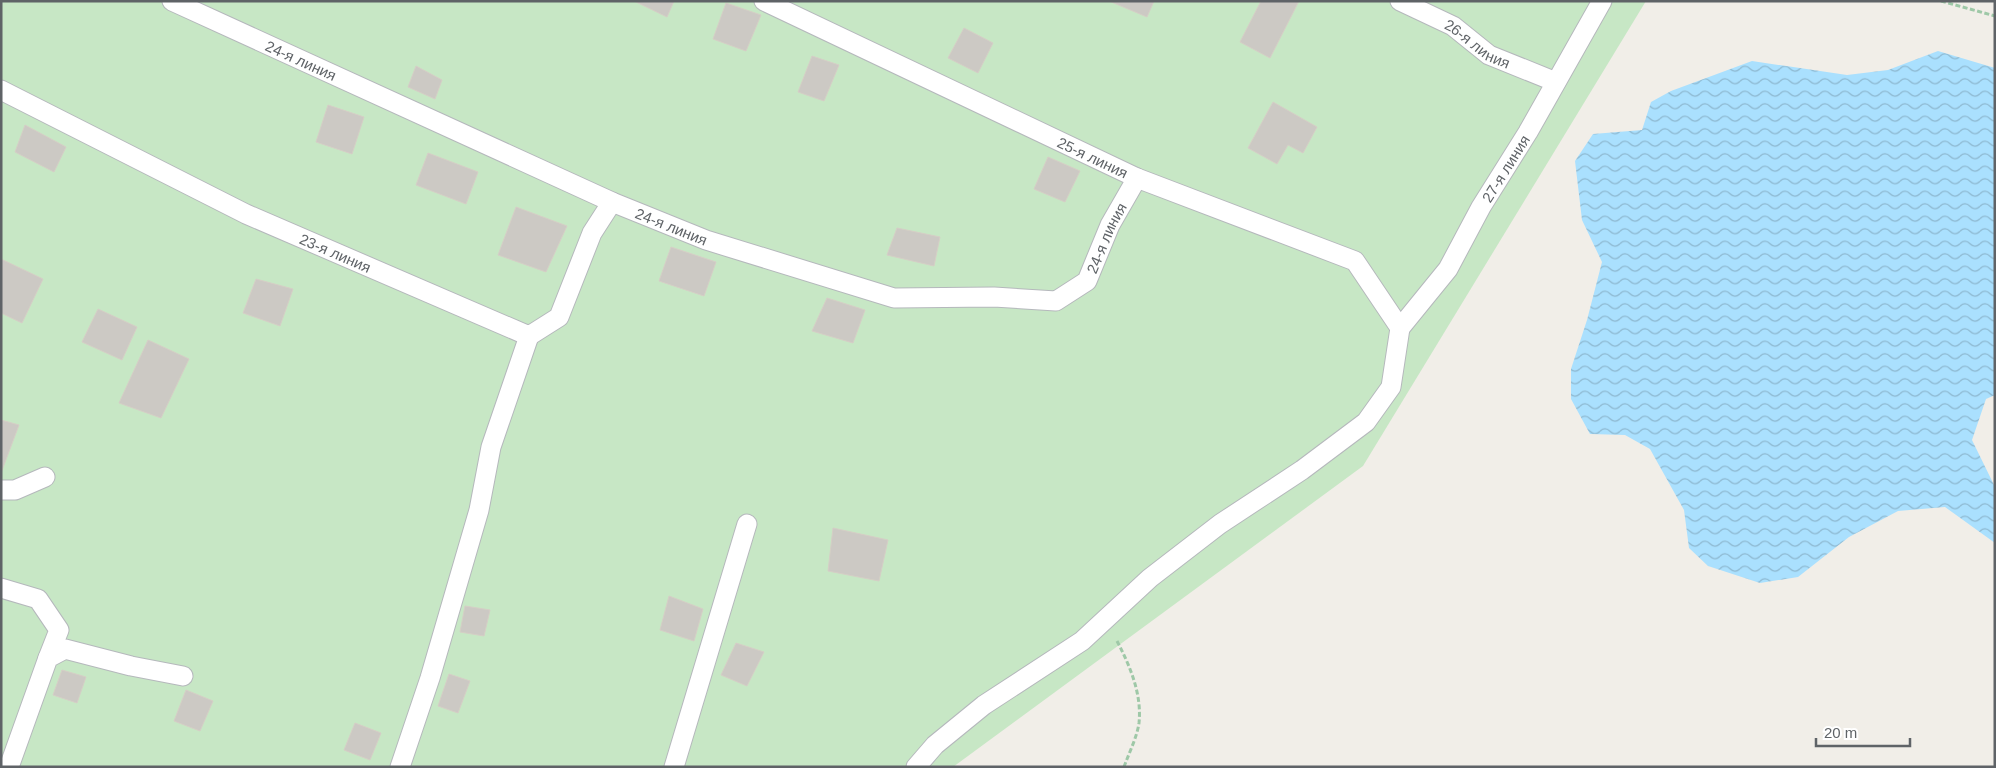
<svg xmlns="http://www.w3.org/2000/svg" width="1996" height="768" font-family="Helvetica,sans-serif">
  <defs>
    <pattern id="water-waves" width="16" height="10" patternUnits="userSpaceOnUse" patternTransform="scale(1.25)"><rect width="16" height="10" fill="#aae0fe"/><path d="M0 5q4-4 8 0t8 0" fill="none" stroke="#8eb9d1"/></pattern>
  </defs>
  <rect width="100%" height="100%" fill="#f1eee8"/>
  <path fill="#c7e7c5" d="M 1,1 L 1646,1 L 1363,466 L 953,767 L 1,767 Z"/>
  <path fill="url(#water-waves)" d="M 1938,51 L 1995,68 L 1995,395 L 1986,399 L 1972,440 L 1995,487 L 1995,543 L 1945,507 L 1898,511 L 1849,537 L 1798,577 L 1760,583 L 1708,566 L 1689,548 L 1684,510 L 1650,449 L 1625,435 L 1590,434 L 1571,399 L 1571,369 L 1587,320 L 1602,262 L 1582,220 L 1575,161 L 1593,134 L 1642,130 L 1651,102 L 1671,91 L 1752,61 L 1847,75 L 1888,70 Z"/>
  <path fill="#ccc9c4" stroke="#d5cfc6" d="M 634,1 L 674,1 L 667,17 Z
    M 1109,1 L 1154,1 L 1147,17 Z
    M 1261,1 L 1299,1 L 1270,58 L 1240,42 Z
    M 726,3 L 761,15 L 746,51 L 713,39 Z
    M 964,28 L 993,43 L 978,73 L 948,58 Z
    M 812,56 L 839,65 L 824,101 L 798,92 Z
    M 416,66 L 442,80 L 435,99 L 408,87 Z
    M 1273,102 L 1317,127 L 1303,153 L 1288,145 L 1277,164 L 1248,148 Z
    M 328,105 L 364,117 L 352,154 L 316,142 Z
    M 25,125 L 66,147 L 54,172 L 15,152 Z
    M 428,153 L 478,172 L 466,204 L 416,185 Z
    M 1048,157 L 1080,171 L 1065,202 L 1034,189 Z
    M 516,207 L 567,226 L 546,272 L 498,255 Z
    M 897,228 L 940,237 L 934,266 L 887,255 Z
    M 671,247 L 716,262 L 704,296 L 659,281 Z
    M 1,259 L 43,279 L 22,323 L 1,313 Z
    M 256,279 L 293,289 L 280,326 L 243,313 Z
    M 827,298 L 865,310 L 853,343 L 812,331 Z
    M 98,309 L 137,327 L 122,360 L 82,342 Z
    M 148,340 L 189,359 L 161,418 L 119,403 Z
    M 1,420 L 19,425 L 1,473 Z
    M 833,528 L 888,540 L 879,581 L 828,571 Z
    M 669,596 L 703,609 L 694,641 L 660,630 Z
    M 465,606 L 490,610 L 484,636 L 460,632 Z
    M 736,643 L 764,652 L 747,686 L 721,675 Z
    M 62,670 L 86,677 L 77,703 L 53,695 Z
    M 449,674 L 470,681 L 458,713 L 438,706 Z
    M 186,690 L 213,701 L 200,731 L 174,721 Z
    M 355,723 L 381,733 L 370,760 L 344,750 Z"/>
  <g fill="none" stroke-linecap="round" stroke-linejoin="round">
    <g stroke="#b5b8bc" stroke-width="21">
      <g id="lane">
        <path id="s1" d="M 172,1 L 612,202 L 706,240 L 894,298 L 994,297 L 1056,301 L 1087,281 L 1110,225 L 1137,178"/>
        <path id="s2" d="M 764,1 L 1137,178 L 1355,261 L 1400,328"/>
        <path id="s3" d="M 1400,1 L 1453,26 L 1489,55 L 1556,82"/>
        <path id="s4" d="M 1,90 L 246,214 L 529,336 L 559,317 L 592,233 L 612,202"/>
        <path id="s5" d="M 1400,328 L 1448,269 L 1481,207 L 1528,132 L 1602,1"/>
        <path d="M 1,490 L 15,490 L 45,477"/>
        <path d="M 1,588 L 38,599 L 59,630 L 48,658"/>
        <path d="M 9,767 L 48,658 L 65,649 L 131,666 L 183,676"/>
        <path d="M 400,767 L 430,678 L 479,510 L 491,447 L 529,336"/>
        <path d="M 674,767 L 747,524"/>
        <path d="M 916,767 L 935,745 L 984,705 L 1082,641 L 1150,578 L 1220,524 L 1302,470 L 1366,422 L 1391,387 L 1400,328"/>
      </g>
    </g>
    <path stroke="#9ec8a7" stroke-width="3" stroke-dasharray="5 2.5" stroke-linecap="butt" d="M 1941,1 L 1995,16
      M 1117,641 C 1130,666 1142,694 1139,723 C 1137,737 1129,753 1124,767"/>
    <use href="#lane" stroke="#fff" stroke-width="19"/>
  </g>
  <g text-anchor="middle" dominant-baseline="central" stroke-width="5" stroke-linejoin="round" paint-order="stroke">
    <g font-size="15" fill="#5f6367" stroke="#fff">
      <text stroke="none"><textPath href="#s3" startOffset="89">26-я линия</textPath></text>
      <text stroke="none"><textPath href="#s1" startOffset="142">24-я линия</textPath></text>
      <text stroke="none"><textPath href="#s2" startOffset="364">25-я линия</textPath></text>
      <text stroke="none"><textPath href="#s5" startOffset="192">27-я линия</textPath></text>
      <text stroke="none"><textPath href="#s1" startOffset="548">24-я линия</textPath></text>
      <text stroke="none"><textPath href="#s1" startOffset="1028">24-я линия</textPath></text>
      <text stroke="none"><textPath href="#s4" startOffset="372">23-я линия</textPath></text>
    </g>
  </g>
  <rect width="1996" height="768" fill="none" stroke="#5f6367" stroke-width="5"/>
  <path d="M1816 738v8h94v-8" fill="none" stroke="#5f6367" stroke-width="2.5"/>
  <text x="1824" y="738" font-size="15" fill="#5f6367" stroke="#ffffff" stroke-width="4" paint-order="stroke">20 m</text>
</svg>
